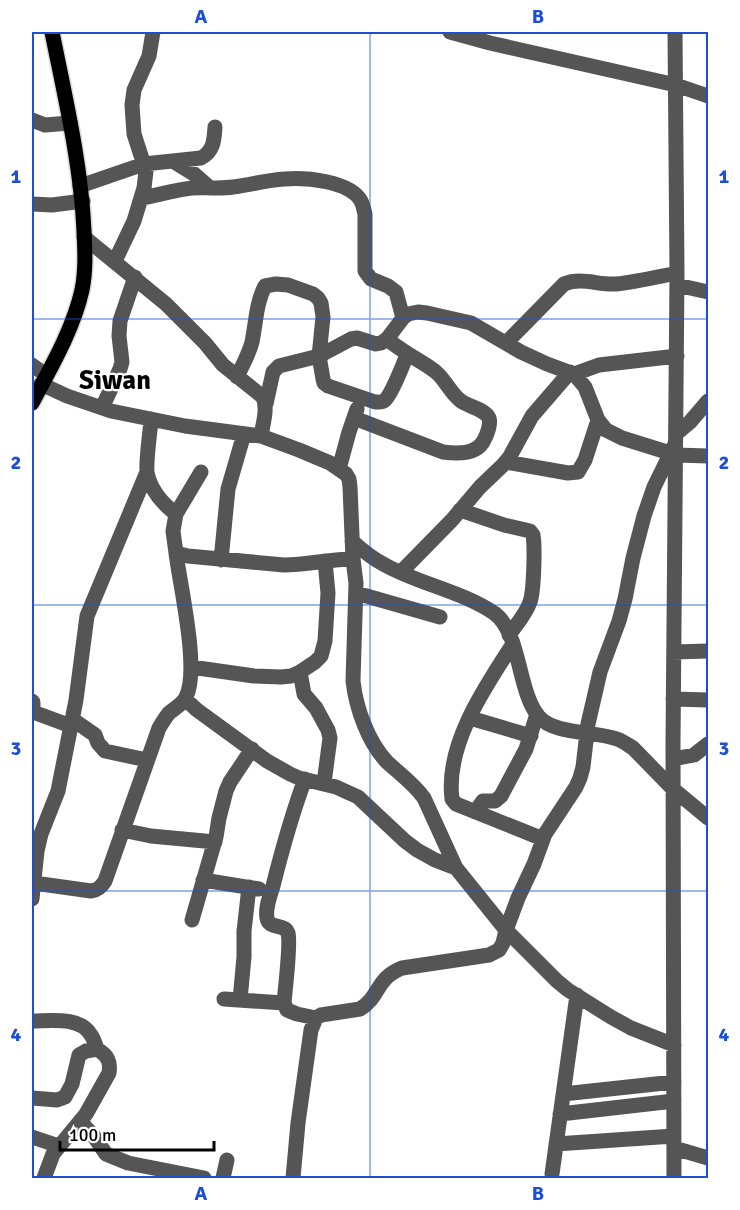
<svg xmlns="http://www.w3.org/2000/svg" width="740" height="1210" font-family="Signika,sans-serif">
  <rect width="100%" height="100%" fill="#fff"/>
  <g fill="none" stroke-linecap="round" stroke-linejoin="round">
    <g stroke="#dbdbdb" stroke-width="18">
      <path id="major" d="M 32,403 C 51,367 73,330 82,290 C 86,270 85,251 84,231 C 81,164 65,97 52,32"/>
    </g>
    <path stroke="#555" stroke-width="15" d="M 450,32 L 490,43 L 676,85 L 708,96
      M 32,120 L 45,125 L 70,123
      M 173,161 L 194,174 L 210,188
      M 80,186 L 144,164 L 201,158 C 214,151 214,140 215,127
      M 142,198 C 158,195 175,190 192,188 C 205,187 220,189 233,187 C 250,185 267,180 284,179 C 305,177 350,181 361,201 C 363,205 364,210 365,214 L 365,271 L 371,279 L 388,286 L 396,292 L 403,318
      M 32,204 L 52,205 L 83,201
      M 84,237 L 166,304 L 205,343 L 223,365 L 263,397 C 268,409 263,423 261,436
      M 115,261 L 134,221 L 144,188 L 146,171 L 134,134 L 132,105 L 134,90 L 149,56 L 153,32
      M 677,285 L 708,292
      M 506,343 L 564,284 C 581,277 598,285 616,284 C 636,282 657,277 677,273
      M 32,365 L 46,375
      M 574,374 L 599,365 L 677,356
      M 237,377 C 242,366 249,354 252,342 C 256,323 256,303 265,286 L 276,284 L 288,285 L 313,294 L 318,298 L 321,303 L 323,317 L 319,356 L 323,379 L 324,383 L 328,386 L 375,402 C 379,402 382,403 385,400 C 391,395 404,363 407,354
      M 41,384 L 67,396 L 111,411 L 185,426 L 261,436 L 299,450 L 330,463 L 346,474 L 349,479 L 350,487 L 353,559 L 356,583 L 353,681 C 356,708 368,742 387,762 C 400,774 414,784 424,798 L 456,868 L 506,930 L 557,981 L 568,990 L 611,1017 L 631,1028 L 674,1045
      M 266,404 L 273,372 L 279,366 L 319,356 L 351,339 L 357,338 L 376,344 L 381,343 L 387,339 L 403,318 L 408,314 L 418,312 L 427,313 L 471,323 L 521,352 L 547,364 L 574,374 L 585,387 L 598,420 L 606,430 L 622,438 L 670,453
      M 102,408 L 120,369 L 122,362 L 119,336 L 120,321 L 135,277
      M 354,418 L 443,452 C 457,454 477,455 484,440 C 487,435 491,424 489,418 C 485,409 469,407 461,401 C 451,394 446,381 437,373 C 429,366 419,361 410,355 C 402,350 394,345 387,339
      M 151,419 C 150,435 146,457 147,472 C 150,489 163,504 176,514 L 201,472
      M 677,433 L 690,422 L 708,401
      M 676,455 L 708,456
      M 506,462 L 568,473 L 578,472 L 585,460 L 598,420
      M 339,469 L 349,432 L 357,409
      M 460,510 L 504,525 L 530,531 L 533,535 C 535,547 534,591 530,602 C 526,614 516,625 509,635
      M 176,514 L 173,531 L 176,553 L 188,556 L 284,565 C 307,565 330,559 353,559
      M 352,541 C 362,550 373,559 385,565 C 419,584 461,591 494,613 C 521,632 517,691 539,717 C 555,735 595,731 617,739 C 623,741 628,745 633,748 L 673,789 L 708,818
      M 221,560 L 228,489 L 244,434
      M 401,572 L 452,520 L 480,487 L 503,465 L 509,458 L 532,416 L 570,372
      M 356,593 L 440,617
      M 513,644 C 485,687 445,745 452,799 L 456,804 L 543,839
      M 674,652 L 708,651
      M 191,667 L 254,676 L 281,677 L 291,676 L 300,672 L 315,662 L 321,656 L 325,641 L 328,593 L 325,561
      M 300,672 L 304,694 L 316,708 L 328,730 L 330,738 L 324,783
      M 185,699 L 197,710 L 267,761 L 290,774 L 299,778 L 336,787 L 358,797 L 405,841 L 417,850 L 435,860 L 456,868
      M 673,699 L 708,700
      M 32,701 L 33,702 L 33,712 L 71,726
      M 470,718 L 531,736
      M 72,719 L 95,735 L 98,743 L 105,751 L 147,760
      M 673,759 L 694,755 L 708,744
      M 305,779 C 292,814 282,850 273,886 C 270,896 265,908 267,918 C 269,930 284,923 288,933 C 291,943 285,990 284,1003 L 287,1010 L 297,1014 L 316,1018
      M 475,812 L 483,801 L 495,801 L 501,796 L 526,749 L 537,714
      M 122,830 L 151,836 L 215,842
      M 203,880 L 259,889
      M 34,883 L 91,891 C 98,890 101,887 105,881 L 159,728 C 162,723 165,718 169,713 C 175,708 183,704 186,697 C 200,670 180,586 176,553
      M 32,899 L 37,851 L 41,834 L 58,791 L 76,700 L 87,616 L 147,472
      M 192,920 L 216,837 L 219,818 L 226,791 L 230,782 L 252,749
      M 224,999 L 284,1003
      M 240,1000 L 244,957 L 244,931 L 249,887
      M 32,1021 C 50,1021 80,1016 91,1035 C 94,1039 95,1044 97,1049
      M 563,1094 L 674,1082
      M 32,1098 L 57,1100 L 65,1097 L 72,1084 L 79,1055 L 86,1051 L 97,1049 C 107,1055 111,1061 109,1073 L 86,1114 L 53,1154 L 44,1178
      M 560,1114 L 674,1101
      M 80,1121 L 93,1135 L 106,1154 L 128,1163 L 204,1178
      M 32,1137 L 59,1146
      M 556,1144 L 674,1136
      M 674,1148 L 708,1158
      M 552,1174 L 577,995
      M 223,1178 L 227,1160
      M 293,1178 L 298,1123 L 311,1030 L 316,1018 L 321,1015 L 360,1009 C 380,997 376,978 402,968 L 489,955 L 499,950 L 503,943 L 506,930 L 518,898 L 534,864 L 545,834 L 576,787 L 580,778 L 583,767 L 588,724 L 600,672 L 619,621 L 625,599 L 633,558 L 644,516 L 654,487 L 675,444
      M 674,1178 L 673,744 L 677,273 L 675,32"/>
    <use href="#major" stroke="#000" stroke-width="15"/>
  </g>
  <path fill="none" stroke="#1d4ed8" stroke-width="1.5" stroke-opacity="0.55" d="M 370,32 L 370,1178M 32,319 L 708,319M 32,605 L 708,605M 32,891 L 708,891"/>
  <g text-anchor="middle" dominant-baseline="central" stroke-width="4.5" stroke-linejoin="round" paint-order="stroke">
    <g font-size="27" font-weight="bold" fill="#000" stroke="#fff">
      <text x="115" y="380">Siwan</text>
    </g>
  </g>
  <rect width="740" height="1210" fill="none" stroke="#ffffff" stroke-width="66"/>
  <path d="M60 1141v9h154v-9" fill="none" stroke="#000000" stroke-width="3"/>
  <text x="69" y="1141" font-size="18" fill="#000000" stroke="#ffffff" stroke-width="4.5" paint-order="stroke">100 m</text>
  <rect x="33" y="33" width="674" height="1144" fill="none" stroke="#1d4ed8" stroke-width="2"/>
  <g font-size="20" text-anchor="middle" font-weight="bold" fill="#1d4ed8">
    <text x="201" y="23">A</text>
    <text x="538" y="23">B</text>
    <text x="16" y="183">1</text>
    <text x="724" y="183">1</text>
    <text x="16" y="469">2</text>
    <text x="724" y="469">2</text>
    <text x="16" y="755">3</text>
    <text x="724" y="755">3</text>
    <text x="16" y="1041">4</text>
    <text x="724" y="1041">4</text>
    <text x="201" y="1200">A</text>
    <text x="538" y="1200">B</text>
  </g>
</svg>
